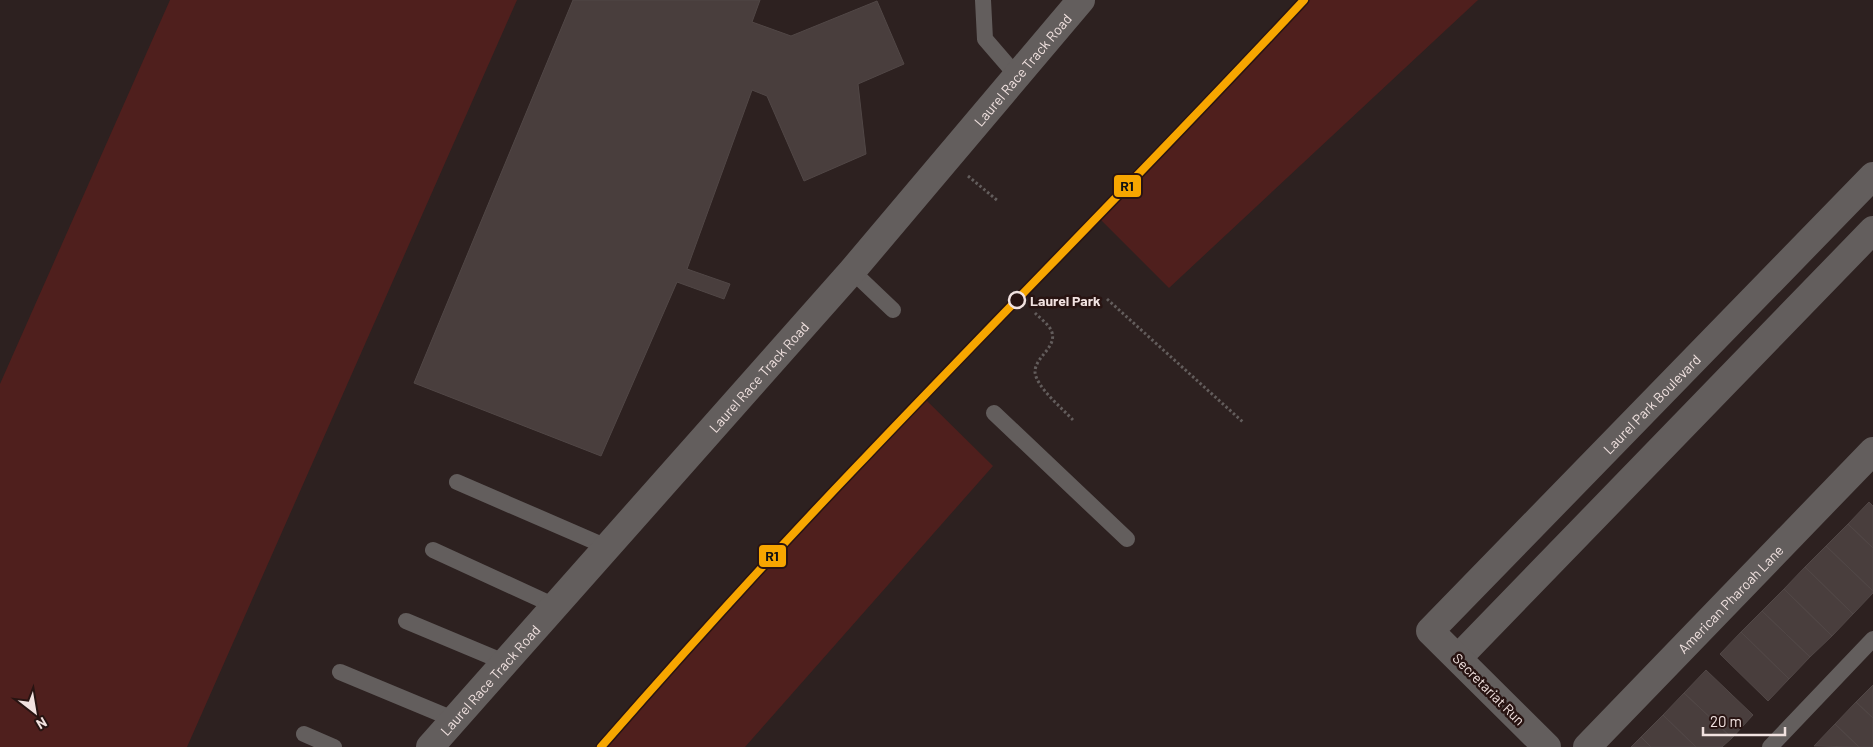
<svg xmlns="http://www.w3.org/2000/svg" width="1873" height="747" font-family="Barlow,sans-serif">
  <rect width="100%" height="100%" fill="#2d2120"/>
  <path fill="#4f1f1d" d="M 170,0 L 517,0 L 187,747 L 0,747 L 0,384 Z
    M 1304,0 L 1478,0 L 1169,288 L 1098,217 L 1225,85 Z
    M 923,397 L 993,466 L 745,747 L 601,747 L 739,592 Z"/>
  <path fill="#493e3d" stroke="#514746" d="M 573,0 L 760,0 L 752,22 L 791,36 L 877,1 L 904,64 L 858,84 L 866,154 L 804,181 L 767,96 L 752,90 L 687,269 L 730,284 L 724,299 L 677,282 L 601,456 L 414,383 Z
    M 1869,502 L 1873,506 L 1873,548 L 1848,524 Z
    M 1848,524 L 1873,548 L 1873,591 L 1826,546 Z
    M 1826,546 L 1873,591 L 1873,593 L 1853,614 L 1805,567 Z
    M 1805,567 L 1853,614 L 1832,636 L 1784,589 Z
    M 1784,589 L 1832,636 L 1810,657 L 1762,611 Z
    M 1762,611 L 1810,657 L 1789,679 L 1741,632 Z
    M 1741,632 L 1789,679 L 1768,701 L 1720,654 Z
    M 1706,670 L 1753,715 L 1732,738 L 1684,693 Z
    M 1873,685 L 1873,718 L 1856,702 Z
    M 1684,693 L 1732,738 L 1722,747 L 1696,747 L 1663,715 Z
    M 1856,702 L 1873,718 L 1873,747 L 1859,747 L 1835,724 Z
    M 1663,715 L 1696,747 L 1651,747 L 1641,737 Z
    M 1835,724 L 1859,747 L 1814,746 Z
    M 1641,737 L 1651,747 L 1631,747 Z"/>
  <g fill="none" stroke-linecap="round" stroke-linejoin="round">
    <path stroke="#635d5c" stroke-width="3" stroke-dasharray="2.5 2.5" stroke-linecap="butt" d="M 968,176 L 998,201
      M 1107,299 L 1244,423
      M 1035,313 C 1040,318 1048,324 1051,330 C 1059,347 1035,356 1035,372 C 1036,387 1063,409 1073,420"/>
    <path stroke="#635e5d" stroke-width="16" d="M 983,0 L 985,39 L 1017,76
      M 852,271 L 893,310
      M 994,413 L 1127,539
      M 457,482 L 607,547
      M 433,550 L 555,606
      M 406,621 L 504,662
      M 340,672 L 453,719
      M 304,734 L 334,747
      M 1770,747 L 1873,639"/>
    <g stroke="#635e5d" stroke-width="28">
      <path d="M 1458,658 L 1873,230"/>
      <path id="s1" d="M 430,747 L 852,271 L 1081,0"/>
      <path id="s2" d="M 1547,747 L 1430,631 L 1873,176"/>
      <path id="s3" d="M 1587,747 L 1873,451"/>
    </g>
    <g stroke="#281412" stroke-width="11">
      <path id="rail-1" d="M 601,747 C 685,651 770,557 858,465 C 1006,309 1158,157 1304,0"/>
    </g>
    <use href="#rail-1" stroke="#f7a600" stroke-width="8"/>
  </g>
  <circle fill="#281412" stroke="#f1e2e0" stroke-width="2.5" cx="1017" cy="300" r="8"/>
  <g text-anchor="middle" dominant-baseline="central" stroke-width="5" stroke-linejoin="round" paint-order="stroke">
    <g font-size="14" fill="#f1e2e0" stroke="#281412">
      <text stroke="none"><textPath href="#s1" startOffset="900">Laurel Race Track Road</textPath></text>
      <text stroke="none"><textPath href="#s1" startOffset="495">Laurel Race Track Road</textPath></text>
      <text stroke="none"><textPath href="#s2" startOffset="482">Laurel Park Boulevard</textPath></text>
      <text stroke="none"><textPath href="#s3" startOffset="206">American Pharoah Lane</textPath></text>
      <text stroke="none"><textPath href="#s1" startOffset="90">Laurel Race Track Road</textPath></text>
      <text transform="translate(1489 689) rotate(45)">Secretariat Run</text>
    </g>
    <g font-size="14" font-weight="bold" fill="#f1e2e0" stroke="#281412" text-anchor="start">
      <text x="1030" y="300">Laurel Park</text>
    </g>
  </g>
  <g stroke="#281412" stroke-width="2">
    <rect x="1113" y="174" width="29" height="24" rx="5" fill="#f7a600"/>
    <rect x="758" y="544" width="29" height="24" rx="5" fill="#f7a600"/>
  </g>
  <g font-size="14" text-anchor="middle" font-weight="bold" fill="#111">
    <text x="1127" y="191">R1</text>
    <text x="772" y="561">R1</text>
  </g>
  <g transform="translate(35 712) rotate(149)" stroke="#281412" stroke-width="4" paint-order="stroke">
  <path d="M0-4L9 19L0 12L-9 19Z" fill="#f1e2e0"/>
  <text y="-8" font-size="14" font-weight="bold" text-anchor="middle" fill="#f1e2e0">N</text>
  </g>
  <path d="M1703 727v8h82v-8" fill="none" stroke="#f1e2e0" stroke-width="2.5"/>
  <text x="1710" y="727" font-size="15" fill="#f1e2e0" stroke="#281412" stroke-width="4" paint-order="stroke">20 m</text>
</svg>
